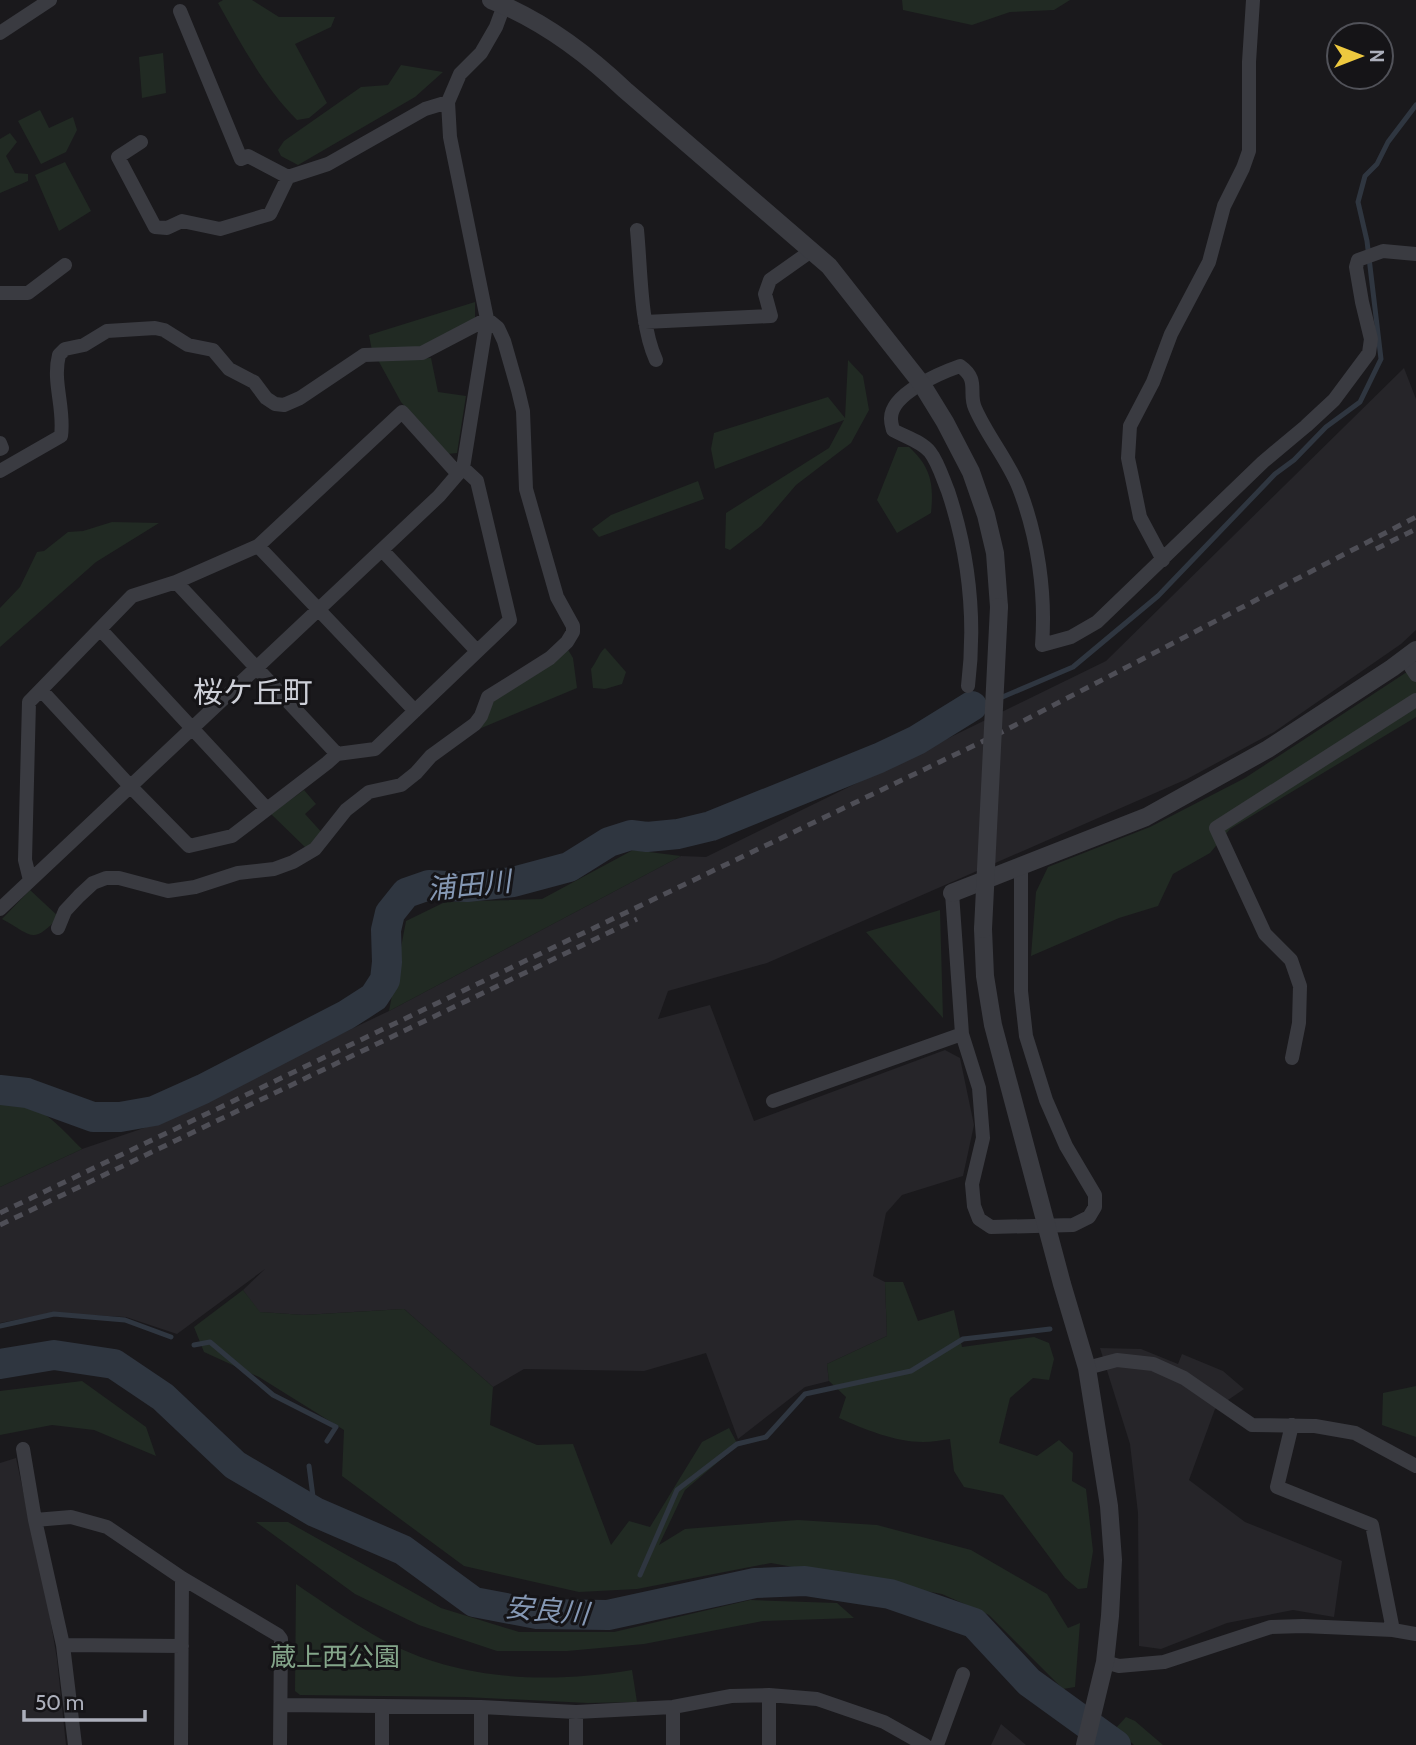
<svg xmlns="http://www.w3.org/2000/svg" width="1416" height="1745" font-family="Cabin,'Noto Sans JP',sans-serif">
  <rect width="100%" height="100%" fill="#1a191c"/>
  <path fill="#262529" d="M 1404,368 L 1416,399 L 1416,630 L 1401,644 L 1274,732 L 1187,779 L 767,963 L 668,991 L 658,1019 L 710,1005 L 754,1121 L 945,1050 L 960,1058 L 974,1125 L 963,1176 L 902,1195 L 886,1213 L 873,1276 L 885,1282 L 887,1336 L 827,1364 L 829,1381 L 805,1387 L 738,1439 L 706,1353 L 644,1371 L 524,1369 L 493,1387 L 404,1309 L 304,1315 L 259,1312 L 243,1290 L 265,1269 L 177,1334 L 126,1317 L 51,1313 L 0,1323 L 0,1187 L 82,1149 L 144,1128 L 389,1011 L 681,856 L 706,857 L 1106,661 Z
    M 1100,1348 L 1141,1349 L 1178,1364 L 1182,1354 L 1223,1371 L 1244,1389 L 1215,1409 L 1189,1480 L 1245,1522 L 1342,1561 L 1334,1617 L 1293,1610 L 1227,1623 L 1161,1649 L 1139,1646 L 1138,1513 L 1130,1444 Z
    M 16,1458 L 49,1611 L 57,1659 L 66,1745 L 0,1745 L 0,1463 Z
    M 1001,1724 L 1026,1745 L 991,1745 Z"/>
  <path fill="#212a23" d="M 223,0 L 252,0 L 279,17 L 335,17 L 331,27 L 295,44 L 327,103 L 309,118 L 297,120 C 264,87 241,44 218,3 Z
    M 902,0 L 1070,0 L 1054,10 L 1010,12 L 972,25 L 903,10 Z
    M 163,53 L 166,93 L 142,98 L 139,57 Z
    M 401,65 L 443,72 L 415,97 L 298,165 L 281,156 L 278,150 L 284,141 L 361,87 L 388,85 Z
    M 40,110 L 49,128 L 73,117 L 77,130 L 66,152 L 41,164 L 18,121 Z
    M 10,133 L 17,142 L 6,156 L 15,173 L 28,174 L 28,181 L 0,193 L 0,139 Z
    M 65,162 L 91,211 L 59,231 L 35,175 Z
    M 475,302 L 475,319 L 417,351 L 372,351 L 369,335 Z
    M 431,358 L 438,392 L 466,396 L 457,453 L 447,454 L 401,402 L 378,360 Z
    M 848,360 L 863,376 L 869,410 L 851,443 L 796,485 L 761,526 L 730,550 L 725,548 L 726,513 L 829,448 L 844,420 L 715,469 L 711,449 L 714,433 L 828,397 L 845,418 Z
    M 898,447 L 909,447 C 931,467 934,484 931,513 L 897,533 L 877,500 Z
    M 698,481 L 704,499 L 599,537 L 592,529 L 611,515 Z
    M 112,522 L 159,523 L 96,562 L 0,647 L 0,608 L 20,587 L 37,552 L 44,551 L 68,532 L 83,531 Z
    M 567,648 L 573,658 L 577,688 L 479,729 L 495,699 Z
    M 605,648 L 626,672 L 622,684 L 605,689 L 593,688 L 591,669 C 597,662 598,654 605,648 Z
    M 1416,666 L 1416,717 L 1230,829 L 1210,853 L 1173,874 L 1158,906 L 1119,918 L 1031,956 L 1036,892 L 1048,867 L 1150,827 L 1245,778 Z
    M 304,790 L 316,804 L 305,814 L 324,835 L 307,849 L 271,814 Z
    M 633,850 L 681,856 L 389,1011 L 406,921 L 445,902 L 542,899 Z
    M 30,890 L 59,917 C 32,945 33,936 2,919 Z
    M 940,910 L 943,1018 L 866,932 Z
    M 0,1101 C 38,1100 57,1124 82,1149 L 0,1187 Z
    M 885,1282 L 903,1282 L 918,1321 L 954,1310 L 962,1347 L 1034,1337 L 1049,1343 L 1054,1359 L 1049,1380 L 1033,1378 L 1010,1398 L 999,1443 L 1037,1456 L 1059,1440 L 1073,1453 L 1072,1481 L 1086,1489 L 1093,1551 L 1087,1588 L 1078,1589 L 1065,1578 L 1003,1495 L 964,1487 L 954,1471 L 950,1439 C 941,1440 932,1442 923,1442 C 895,1442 864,1429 839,1418 L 846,1397 L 829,1381 L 827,1364 L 887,1336 Z
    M 243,1290 L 260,1312 L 304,1315 L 404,1309 L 493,1387 L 490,1425 L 537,1445 L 573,1444 L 611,1545 L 629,1521 L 650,1527 L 702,1442 L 729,1428 L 738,1445 L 685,1490 L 659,1545 L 685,1529 L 798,1520 L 877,1525 L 971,1550 L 1047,1594 L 1068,1628 L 1080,1623 L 1075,1687 L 1063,1689 L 989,1615 L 942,1594 L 771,1563 L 637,1589 L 579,1592 L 464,1566 L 342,1476 L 344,1430 L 259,1377 L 204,1352 L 194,1327 Z
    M 82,1381 L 146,1427 L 156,1456 L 94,1430 L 52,1425 L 0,1435 L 0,1391 Z
    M 1416,1386 L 1416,1437 L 1382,1425 L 1383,1393 Z
    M 256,1522 L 288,1522 L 441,1608 L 519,1632 L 614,1632 L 750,1600 L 837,1603 L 854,1618 L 763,1621 L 644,1644 L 567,1651 L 497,1651 L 419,1625 L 355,1594 Z
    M 296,1584 C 324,1603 352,1623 381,1639 C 458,1681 547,1684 632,1670 L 637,1702 L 588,1703 L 465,1697 L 300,1695 L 295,1691 Z
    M 1126,1717 L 1135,1721 L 1163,1745 L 1134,1745 L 1116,1728 Z"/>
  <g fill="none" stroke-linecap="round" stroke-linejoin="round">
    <path stroke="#2f3640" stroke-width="5" d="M 972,706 L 993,701 L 1073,667 L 1158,596 L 1275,474 L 1294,460 L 1326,427 L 1360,402 L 1381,359 L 1367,241 L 1358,202 L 1365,176 L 1377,164 L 1388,142 L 1416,105
      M 0,1326 L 54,1314 L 125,1320 L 171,1337
      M 194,1345 L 210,1342 L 273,1395 L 336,1427 L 327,1441
      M 309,1466 L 315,1512
      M 640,1575 L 677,1490 L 737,1444 L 766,1437 L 805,1394 L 911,1371 L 963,1339 L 1050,1329"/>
    <path stroke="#2f3640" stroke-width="30" d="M 0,1090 L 27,1093 L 93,1117 L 120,1117 L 154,1111 L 203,1089 L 346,1015 L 374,997 L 385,980 L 387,962 L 386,930 L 390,913 L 406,893 L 429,885 L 467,887 L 513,882 L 569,867 L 609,842 L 631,835 L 647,837 L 678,834 L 711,826 L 879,758 L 917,740 L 972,706
      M 0,1364 L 54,1355 L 114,1364 L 163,1397 L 235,1465 L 315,1512 L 403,1550 L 474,1602 L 537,1614 L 608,1615 L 755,1583 L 805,1581 L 890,1594 L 974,1623 L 1029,1682 L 1116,1745"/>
    <path stroke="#3a3b41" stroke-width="14" d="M 180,11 L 241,159 L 248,156 L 288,177 L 328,164 L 425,109 L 448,102
      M 0,33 L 50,0
      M 141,142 L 118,157 L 155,227 L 167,228 L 182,221 L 220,229 L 270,214 L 288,177
      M 637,230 C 641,270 640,325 656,360
      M 0,293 L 28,293 L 65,265
      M 645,322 L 771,316 L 765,294 L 770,280 L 811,251
      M 0,443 L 2,448 L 0,449
      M 0,471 L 61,436 C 65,408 52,382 59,355 L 65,349 L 84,345 L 107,331 L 155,328 L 164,330 L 188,345 L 213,350 L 229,369 L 254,382 L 266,398 L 275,404 L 284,405 L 300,398 L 364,355 L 422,353 L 487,319 L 498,328 L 504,341 L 518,390 L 523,411 L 526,489 L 557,597 L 573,626 L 573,632 L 567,642 L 550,658 L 488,697 L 481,716 L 475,724 L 431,756 L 416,773 L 401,785 L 369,792 L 346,810 L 315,849 L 293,862 L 274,869 L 238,873 L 195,887 L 168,891 L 119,878 L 106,878 L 93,883 L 79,896 L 65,911 L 58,928
      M 258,546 L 415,711
      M 382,550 L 477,651
      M 1163,560 L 1140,517 L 1128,458 L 1130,426 L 1153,382 L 1171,334 L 1209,262 L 1224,206 L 1243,168 L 1249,151 L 1249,62 L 1253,0
      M 176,582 L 337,754 L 375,749 L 510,620 L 477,481 L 463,468
      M 100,629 L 267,809
      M 1405,658 L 1416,675
      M 968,686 C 976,620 969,554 948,491 C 943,479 938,462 930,452 C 921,441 905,437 893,430 C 892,426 891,423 891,419 C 890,394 940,373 960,366 C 980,380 968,392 975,408 C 987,436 1008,460 1019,488 C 1038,537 1046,594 1042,645 L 1071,637 L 1097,622 L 1263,462 L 1306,426 L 1334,400 L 1369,353 L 1371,339 L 1362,302 L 1356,267 L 1358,260 L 1383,251 L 1416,254
      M 41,690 L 130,786 L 189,846 L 232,836 L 327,763 L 337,754
      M 30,880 L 25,860 L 29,702 L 132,596 L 176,582 L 258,546 L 402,412 L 458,474
      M 952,893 L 962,1034 L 979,1088 L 983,1138 L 972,1184 L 974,1206 L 979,1219 L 991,1227 L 1073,1225 L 1089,1217 L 1095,1207 L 1095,1195 L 1066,1146 L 1046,1100 L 1026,1036 L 1021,991 L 1021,867
      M 0,909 L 439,496 L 463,468 L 487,319 L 450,137 L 448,102 L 460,74 L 481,53 L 496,27 L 506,0
      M 1292,1058 L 1299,1023 L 1300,986 L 1291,960 L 1265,934 L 1216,828 L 1416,700
      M 773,1101 L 962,1034
      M 1087,1368 L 1117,1360 L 1153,1364 L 1184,1378 L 1252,1425 L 1315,1426 L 1355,1433 L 1416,1466
      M 1292,1425 L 1277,1487 L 1372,1525 L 1393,1630
      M 23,1449 L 35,1520 L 63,1645 L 75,1745
      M 35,1520 L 71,1517 L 107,1527 L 182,1578 L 278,1635 L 281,1639 L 280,1745
      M 63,1645 L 182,1646
      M 1105,1662 L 1119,1666 L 1164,1662 L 1271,1627 L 1303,1626 L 1393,1630 L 1416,1634
      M 769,1695 L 769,1745
      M 281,1705 L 481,1707 L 576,1712 L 673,1707 L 731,1696 L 769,1695 L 817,1699 L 884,1722 L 925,1745
      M 382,1706 L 382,1745
      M 673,1707 L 673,1745
      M 576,1712 L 576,1745
      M 181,1745 L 182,1578
      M 481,1745 L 481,1707
      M 937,1745 L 963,1674"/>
    <path stroke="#3a3b41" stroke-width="18" d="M 491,0 C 542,20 585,52 625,90 L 829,266 L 921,383 L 945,422 L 971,472 L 986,515 L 995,553 L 999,607
      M 952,893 L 1146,817 L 1268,749 L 1392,668 L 1416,650
      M 983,929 L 985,976 L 993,1025 L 1062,1284 L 1087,1368 L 1109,1506 L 1113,1560 L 1110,1616 L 1105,1662 L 1085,1745"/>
    <path stroke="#4e4e56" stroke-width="5" stroke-dasharray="9 7" stroke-linecap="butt" d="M 1376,549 L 1416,529
      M 0,1213 L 998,734 L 1416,517
      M 0,1225 L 637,919"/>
    <path stroke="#3a3b41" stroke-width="18" d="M 983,929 L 999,607"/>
  </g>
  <g text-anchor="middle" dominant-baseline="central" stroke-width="6" stroke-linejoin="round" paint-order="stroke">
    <g font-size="26" fill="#84a58a" stroke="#151417">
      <text x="335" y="1657">蔵上西公園</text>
    </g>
    <g font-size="28" font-style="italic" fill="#8598b4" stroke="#151417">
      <text transform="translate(469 885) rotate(-6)">浦田川</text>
      <text transform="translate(547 1610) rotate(5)">安良川</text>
    </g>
    <g font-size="30" fill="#cdcfd7" stroke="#151417">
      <text x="253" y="692">桜ケ丘町</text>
    </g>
  </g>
  <g transform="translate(1360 56) rotate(90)"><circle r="33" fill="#151417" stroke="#515259" stroke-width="2"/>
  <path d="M0-5L12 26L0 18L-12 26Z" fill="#eec93f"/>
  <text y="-10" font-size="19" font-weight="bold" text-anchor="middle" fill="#acafbb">N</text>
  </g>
  <path d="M24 1710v10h121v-10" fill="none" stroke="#acafbb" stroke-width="3.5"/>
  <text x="35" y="1710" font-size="21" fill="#acafbb" stroke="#151417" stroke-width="5" paint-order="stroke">50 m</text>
</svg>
